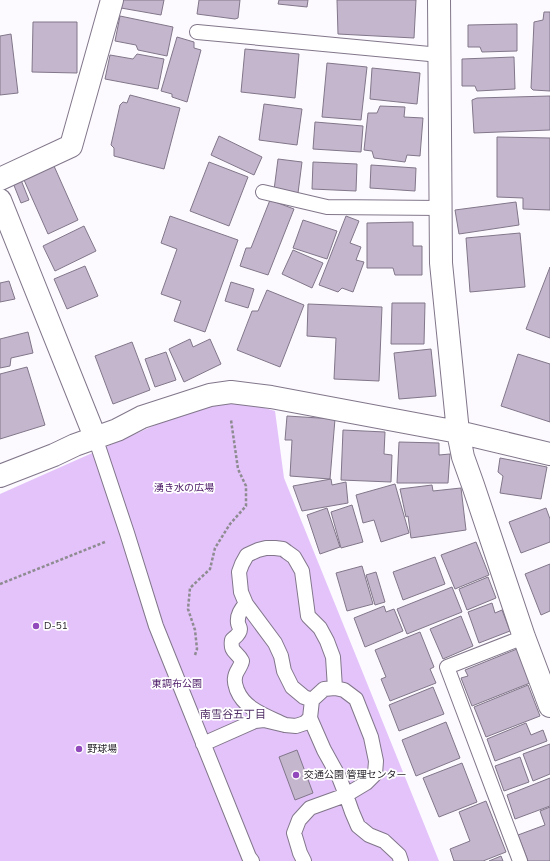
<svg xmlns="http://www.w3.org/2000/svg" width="550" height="861" font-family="'Nunito Sans','Noto Sans JP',sans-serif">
  <rect width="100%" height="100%" fill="#fcfafe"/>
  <path fill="#e3c3fa" d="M 207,402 L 244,402 L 275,411 L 284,478 L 439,861 L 0,861 L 0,494 Z"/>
  <path fill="#c4b7cd" stroke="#81768a" d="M 123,0 L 164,0 L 161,15 L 121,8 Z
    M 199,0 L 240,0 L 238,18 L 235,19 L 197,14 Z
    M 279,0 L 308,0 L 307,7 L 278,4 Z
    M 337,0 L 416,0 L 414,38 L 338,34 Z
    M 544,12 L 550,12 L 550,91 L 533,90 L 531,88 L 534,22 L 543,20 Z
    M 120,16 L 173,27 L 167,56 L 138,50 L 136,45 L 115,41 Z
    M 33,22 L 77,22 L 77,73 L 32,72 Z
    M 517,24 L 517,51 L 482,52 L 480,47 L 468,47 L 468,25 Z
    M 11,34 L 18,93 L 0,95 L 0,36 Z
    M 177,37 L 194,42 L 194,48 L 201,50 L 187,102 L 172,97 L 172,94 L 161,91 Z
    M 245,49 L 299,54 L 295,98 L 241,92 Z
    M 137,54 L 164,59 L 158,89 L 105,79 L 110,55 L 133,59 Z
    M 514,57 L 515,89 L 477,91 L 475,86 L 462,86 L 462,59 Z
    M 327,63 L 367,67 L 361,120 L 322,117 Z
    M 372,68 L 420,73 L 417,104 L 370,99 Z
    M 130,95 L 180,108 L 164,169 L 114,156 L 114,148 L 111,145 L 120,105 L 123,102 L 127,103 Z
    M 550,96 L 550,130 L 474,133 L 472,100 L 477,98 Z
    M 264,104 L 302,109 L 297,145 L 259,140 Z
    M 380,106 L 405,107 L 404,117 L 423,118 L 420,156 L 407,155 L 405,162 L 374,158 L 372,151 L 364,150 L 368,113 L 377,113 Z
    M 315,122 L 363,126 L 361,152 L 313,149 Z
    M 219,136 L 262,157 L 254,175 L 211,155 Z
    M 497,137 L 550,138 L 550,210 L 523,209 L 523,198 L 497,197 Z
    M 278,159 L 302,162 L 298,193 L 274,190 Z
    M 209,162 L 248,177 L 229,226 L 190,211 Z
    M 313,162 L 357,164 L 356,191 L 312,189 Z
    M 371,165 L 416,168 L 415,191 L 370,188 Z
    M 54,166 L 78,220 L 48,234 L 24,180 Z
    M 21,180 L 29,200 L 21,203 L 13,183 Z
    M 270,200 L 294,209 L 268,275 L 240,266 L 246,248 L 251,248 Z
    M 516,202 L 519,225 L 459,234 L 455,210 Z
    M 170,216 L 238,240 L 205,332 L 174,321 L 181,301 L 161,294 L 177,249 L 161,243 Z
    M 346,216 L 359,221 L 350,243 L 361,247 L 356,260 L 364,262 L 353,292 L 342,288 L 338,292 L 319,285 Z
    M 303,220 L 337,231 L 327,259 L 293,248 Z
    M 413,222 L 413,246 L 422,246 L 422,275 L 395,275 L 393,268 L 367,268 L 367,223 Z
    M 84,226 L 96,251 L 55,271 L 43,246 Z
    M 520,233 L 525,287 L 470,292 L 466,238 Z
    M 293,250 L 323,263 L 312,288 L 282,274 Z
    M 85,266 L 98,296 L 67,309 L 54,279 Z
    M 550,267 L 550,338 L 526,329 Z
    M 9,281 L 15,299 L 0,302 L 0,283 Z
    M 231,282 L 254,289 L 248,308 L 225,301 Z
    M 267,290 L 304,305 L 280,367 L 237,350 L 252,311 L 258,311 Z
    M 392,303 L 425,303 L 424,344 L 391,344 Z
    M 308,304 L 382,307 L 379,381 L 334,379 L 336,338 L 307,336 Z
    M 28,332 L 33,353 L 11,358 L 10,366 L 0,368 L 0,339 Z
    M 190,339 L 193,347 L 210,339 L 221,364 L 184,382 L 169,349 Z
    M 132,342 L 150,390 L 113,404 L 95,356 Z
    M 431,349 L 436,396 L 399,399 L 394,353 Z
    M 166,352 L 176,380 L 155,387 L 145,359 Z
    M 518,354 L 550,364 L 550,422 L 501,406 Z
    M 27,367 L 45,425 L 0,439 L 0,374 Z
    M 287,416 L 335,419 L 330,479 L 290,476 L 292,440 L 285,440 Z
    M 343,430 L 385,432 L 384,454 L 392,455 L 391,482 L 341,480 Z
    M 399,442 L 439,443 L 439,455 L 450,454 L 448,483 L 397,483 Z
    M 500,458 L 547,467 L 541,499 L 500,493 L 503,476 L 498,472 Z
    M 331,479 L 332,485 L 346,482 L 348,503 L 302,511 L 293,486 Z
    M 395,484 L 409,533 L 381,542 L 374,520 L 363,523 L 356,495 Z
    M 432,485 L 433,491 L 461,488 L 466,530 L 411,538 L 408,516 L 406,517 L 400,489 Z
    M 352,505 L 363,542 L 341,548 L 331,512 Z
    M 327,508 L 340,547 L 320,554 L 307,515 Z
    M 546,508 L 550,519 L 550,542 L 521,553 L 509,522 Z
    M 476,542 L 489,575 L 455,589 L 441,555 Z
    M 435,557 L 445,584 L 403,600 L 393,572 Z
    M 550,564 L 550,611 L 541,615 L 525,574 Z
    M 362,566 L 373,604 L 347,611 L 336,573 Z
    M 376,572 L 385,602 L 375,605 L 366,575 Z
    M 488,577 L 496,598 L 467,610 L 459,589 Z
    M 452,587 L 462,612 L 407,634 L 397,609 Z
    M 492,603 L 495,613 L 502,610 L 510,631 L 479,643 L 468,612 Z
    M 384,606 L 386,612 L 394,609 L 403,631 L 365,647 L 354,618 Z
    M 461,616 L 473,646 L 443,659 L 430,629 Z
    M 420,632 L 434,667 L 430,669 L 436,683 L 390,701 L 381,679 L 386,677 L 375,650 Z
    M 517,649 L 530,683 L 472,706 L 461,678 L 468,676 L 465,670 Z
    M 528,685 L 540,716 L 486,737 L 474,707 Z
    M 433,687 L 444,714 L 399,731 L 389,705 Z
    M 446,722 L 460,758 L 416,776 L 402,740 Z
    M 526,723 L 531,735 L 543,730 L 547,741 L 495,761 L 487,739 Z
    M 550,744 L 550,774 L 533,781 L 523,754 Z
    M 297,750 L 313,793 L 295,800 L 279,757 Z
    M 520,757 L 529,782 L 504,791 L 495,766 Z
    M 462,763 L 477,802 L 439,817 L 423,778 Z
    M 550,778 L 550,806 L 515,819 L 507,795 Z
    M 486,801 L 506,852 L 483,861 L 454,861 L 450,849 L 470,841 L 459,812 Z
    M 550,807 L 550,861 L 528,861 L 518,835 L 545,825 L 540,811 Z
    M 501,856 L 503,861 L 489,861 Z"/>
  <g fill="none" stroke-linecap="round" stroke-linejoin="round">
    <g stroke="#81768a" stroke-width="16">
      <path id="service" d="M 197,32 L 440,55
        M 263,192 L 327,207 L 441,208
        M 95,437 L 127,533 L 156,626 L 249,857 L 252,861
        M 246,604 C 241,609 237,616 238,623 C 238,625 240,627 240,629 C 240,634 235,637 232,640 C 230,653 237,651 242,661 C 241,667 235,672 235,678 C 234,682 236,687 237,690 C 245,710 267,716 285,725
        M 335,688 L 344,690 L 356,699 L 371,737 L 376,761 L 375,774 L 366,783 L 346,795 L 339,777 L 324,750 L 310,718 L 312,700 L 324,689 Z
        M 312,700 L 304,697 L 292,687 L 284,671 L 281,656 L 275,643 L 246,604 L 241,592 L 239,572 L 242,564 L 247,555 L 258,550 L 266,548 L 275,548 L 283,549 L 287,552 L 294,557 L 302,571 L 308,616 L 320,628 L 327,641 L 333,657 L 335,688
        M 203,744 L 255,721 L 264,720 L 285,725 L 296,726 L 305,723 L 310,718
        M 304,861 L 300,853 L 294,833 L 299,820 L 310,808 L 346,795 L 352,812 L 358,826 L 369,835 L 384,841 L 399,855 L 401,861
        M 520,861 L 447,667 L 524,637"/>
    </g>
    <g stroke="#81768a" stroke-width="24">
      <path id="minor" d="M 439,0 L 441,263 L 458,432 L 463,457 L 473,485 L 524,637 L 550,706
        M 0,179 L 71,146 L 112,0
        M 0,200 L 95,437
        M 0,476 L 54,455 L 75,445 L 117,430 L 142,417 L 210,395 L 231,392 L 271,397 L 458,432 L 550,454"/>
    </g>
    <path stroke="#8e8b91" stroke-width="2.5" stroke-dasharray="3 2" stroke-linecap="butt" d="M 0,584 L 105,542
      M 195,655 L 197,649 L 195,630 L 188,609 L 190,588 L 210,569 L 215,548 L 230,524 L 246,506 L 246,486 L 238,469 L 231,420"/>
    <use href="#service" stroke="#fff" stroke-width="14"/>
    <use href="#minor" stroke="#fff" stroke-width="22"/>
  </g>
  <g fill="#9149bc" stroke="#fff" stroke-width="1.5">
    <circle cx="36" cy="626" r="4"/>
    <circle cx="79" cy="749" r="4"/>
    <circle cx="296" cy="775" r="4"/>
  </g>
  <g text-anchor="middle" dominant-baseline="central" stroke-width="3.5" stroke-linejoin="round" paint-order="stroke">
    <g font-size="10" fill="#481564" stroke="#fff">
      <text x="184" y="488">湧き水の広場</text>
      <text x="177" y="684">東調布公園</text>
    </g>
    <g font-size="10" fill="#231e26" stroke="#fff" text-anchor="start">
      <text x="44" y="626">D-51</text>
      <text x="87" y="749">野球場</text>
      <text x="304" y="775">交通公園 管理センター</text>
    </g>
    <g font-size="11" fill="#502e66" stroke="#fff">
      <text x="233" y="714">南雪谷五丁目</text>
    </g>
  </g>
</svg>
